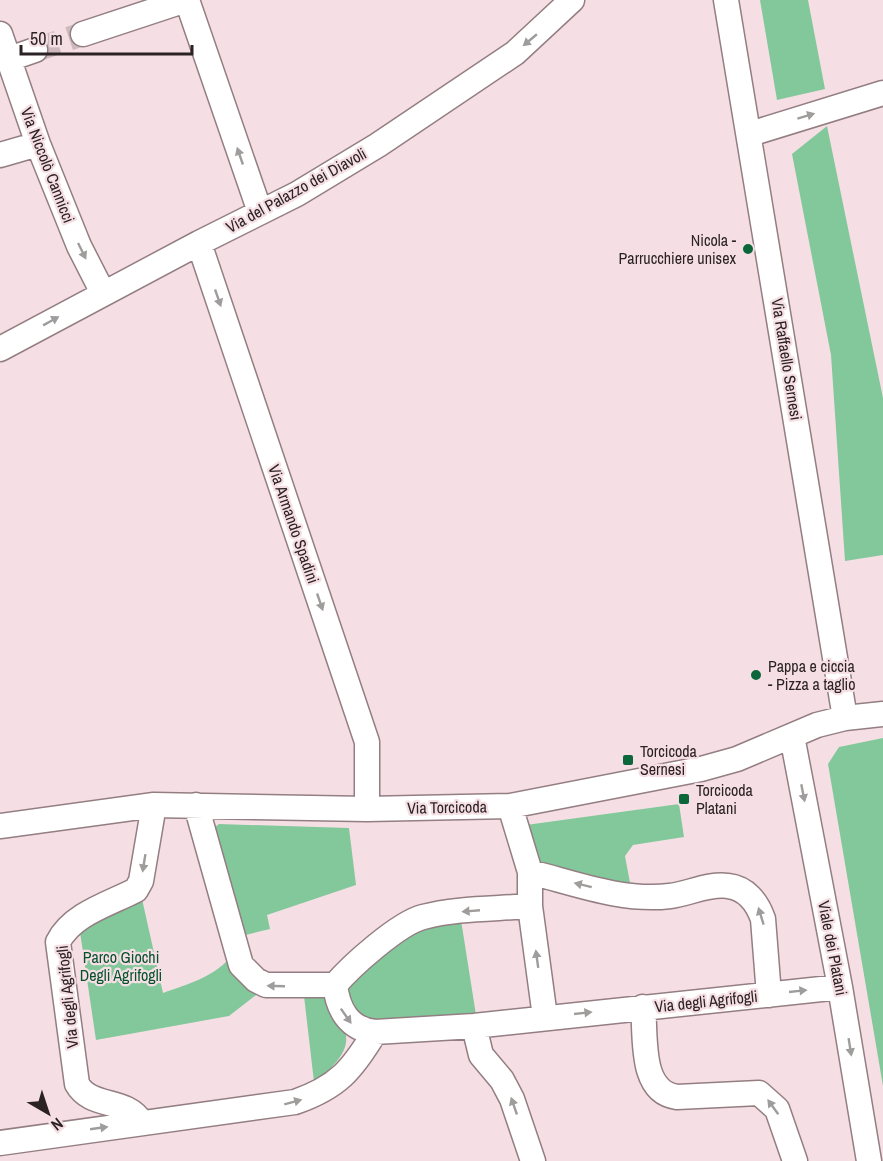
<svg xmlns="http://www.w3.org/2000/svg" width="883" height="1161" font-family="'Archivo Narrow',sans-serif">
  <rect width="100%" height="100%" fill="#f6dfe4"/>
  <path fill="#83c89b" d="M 760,0 L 808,0 L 825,89 L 777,100 Z
    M 827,126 L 883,398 L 883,555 L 845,561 L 831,355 L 792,154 Z
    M 883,738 L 883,1086 L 828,764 L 839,747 Z
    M 679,804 L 684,837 L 633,845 L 625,856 L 631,888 L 536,866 L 526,825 Z
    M 219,824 L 349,828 L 356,885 L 267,915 L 270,929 L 241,936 L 215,827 Z
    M 142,899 L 163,993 C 188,984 211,978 230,958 L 260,992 L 229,1016 L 96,1040 L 80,932 Z
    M 461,920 L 476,1015 L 386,1024 L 355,1019 L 344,983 L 410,930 Z
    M 304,996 L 325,998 C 331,1008 341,1020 345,1032 C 352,1052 328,1072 314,1082 Z"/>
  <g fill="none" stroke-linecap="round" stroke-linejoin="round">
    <path stroke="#cdb9be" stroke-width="24" stroke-dasharray="24 12" stroke-linecap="butt" d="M 35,50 L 83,34"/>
    <g stroke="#937e82" stroke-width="27">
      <path id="minor" d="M 187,0 L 260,212
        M 726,0 L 845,718
        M 0,34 L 38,144 L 79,246 L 103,293
        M 83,34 L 186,0
        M 9,59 L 35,50
        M 750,134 L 883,93
        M 0,155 L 38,144
        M 199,243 L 367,742 L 367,809
        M 0,349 L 199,243 L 297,194 L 378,145 L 515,53 L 572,0
        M 792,736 L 840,987 L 869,1161
        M 196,805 L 241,965 L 256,980 L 266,985 L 335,985
        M 510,806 L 530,872 L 530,906 L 545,1017
        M 0,826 L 154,805 L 367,809 L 510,806 L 701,769 L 737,759 L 817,725 L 845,718 L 883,714
        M 530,872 C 574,883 623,902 670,896 C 688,894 709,883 728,886 C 746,888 757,902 763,919 L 769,995
        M 643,1007 C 646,1036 639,1092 677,1097 L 759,1093 L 777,1109 L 795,1161
        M 474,1026 L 481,1055 L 502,1080 L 512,1099 L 533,1161
        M 375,1032 C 349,1029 338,1010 335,985 C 351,966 399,923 423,917 C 456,908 495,909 530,906
        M 141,1122 C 126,1097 91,1109 77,1084 L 58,942 C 72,914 109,904 136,890 L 141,881 L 154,805
        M 0,1143 L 295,1102 C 338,1087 352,1070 375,1032 L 474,1026 L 840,987"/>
    </g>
    <use href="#minor" stroke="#fff" stroke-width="24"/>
  </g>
  <defs><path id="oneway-solid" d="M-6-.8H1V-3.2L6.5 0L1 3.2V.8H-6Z" transform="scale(1.5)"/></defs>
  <g fill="#9f9c9c">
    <use href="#oneway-solid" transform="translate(530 40) rotate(140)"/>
    <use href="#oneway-solid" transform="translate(806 116) rotate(-17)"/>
    <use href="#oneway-solid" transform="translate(240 156) rotate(-109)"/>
    <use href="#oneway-solid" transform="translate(82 251) rotate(64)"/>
    <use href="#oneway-solid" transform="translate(218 298) rotate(71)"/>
    <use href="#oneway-solid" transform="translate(51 321) rotate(-29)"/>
    <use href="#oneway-solid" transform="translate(320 602) rotate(71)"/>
    <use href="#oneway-solid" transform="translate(803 793) rotate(79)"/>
    <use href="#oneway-solid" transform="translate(144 863) rotate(99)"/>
    <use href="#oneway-solid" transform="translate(583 885) rotate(-166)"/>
    <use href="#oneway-solid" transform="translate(471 911) rotate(175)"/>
    <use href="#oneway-solid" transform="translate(761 916) rotate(-107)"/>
    <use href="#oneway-solid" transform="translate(537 959) rotate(-98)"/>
    <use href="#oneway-solid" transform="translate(276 986) rotate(-178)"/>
    <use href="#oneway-solid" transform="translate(798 991) rotate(-6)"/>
    <use href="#oneway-solid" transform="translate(583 1013) rotate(-6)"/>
    <use href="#oneway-solid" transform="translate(346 1016) rotate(55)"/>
    <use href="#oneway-solid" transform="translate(850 1047) rotate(81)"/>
    <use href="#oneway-solid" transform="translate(293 1102) rotate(-15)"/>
    <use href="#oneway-solid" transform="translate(514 1106) rotate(-109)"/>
    <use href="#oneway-solid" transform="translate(773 1107) rotate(-126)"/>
    <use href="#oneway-solid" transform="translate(99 1128) rotate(-8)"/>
  </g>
  <g fill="#0b673a" stroke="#f6dfe4" stroke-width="2">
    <circle cx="748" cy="249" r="6"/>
    <circle cx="756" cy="675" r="6"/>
    <rect x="622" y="754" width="12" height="12" rx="3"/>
    <rect x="678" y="793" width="12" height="12" rx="3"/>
  </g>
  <g text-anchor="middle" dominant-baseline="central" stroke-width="4.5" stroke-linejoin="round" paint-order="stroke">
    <g font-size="16" fill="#2a2224" stroke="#f6dfe4">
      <text transform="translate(48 165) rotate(69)">Via Niccolò Cannicci</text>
      <text transform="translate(296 190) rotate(-29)">Via del Palazzo dei Diavoli</text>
      <text transform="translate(787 359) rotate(81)">Via Raffaello Sernesi</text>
      <text transform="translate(294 524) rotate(71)">Via Armando Spadini</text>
      <text transform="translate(447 807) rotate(-1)">Via Torcicoda</text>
      <text transform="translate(833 948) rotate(79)">Viale dei Platani</text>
      <text transform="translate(67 997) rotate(-96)">Via degli Agrifogli</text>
      <text transform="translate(706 1001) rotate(-6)">Via degli Agrifogli</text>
    </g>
    <g font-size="16" fill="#2a2224" stroke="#f6dfe4" text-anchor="start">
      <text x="736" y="240" text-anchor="end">Nicola -<tspan x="736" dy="18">Parrucchiere unisex</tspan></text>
      <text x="768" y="666">Pappa e ciccia<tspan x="768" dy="18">- Pizza a taglio</tspan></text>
      <text x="640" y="751">Torcicoda<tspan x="640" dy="18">Sernesi</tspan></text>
      <text x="696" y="790">Torcicoda<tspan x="696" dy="18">Platani</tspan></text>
    </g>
    <g font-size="16" fill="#04512c" stroke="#f6dfe4">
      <text x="121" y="957">Parco Giochi<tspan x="121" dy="18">Degli Agrifogli</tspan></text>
    </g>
  </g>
  <g transform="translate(48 1113) rotate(141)" stroke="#f6dfe4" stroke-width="4.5" paint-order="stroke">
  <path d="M0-4.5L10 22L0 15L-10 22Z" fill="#2a2224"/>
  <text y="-9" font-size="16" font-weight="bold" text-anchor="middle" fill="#2a2224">N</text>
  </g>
  <path d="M21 45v9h171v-9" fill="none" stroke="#2a2224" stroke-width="3"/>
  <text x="30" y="45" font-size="18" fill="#2a2224" stroke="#f6dfe4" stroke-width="4.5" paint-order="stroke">50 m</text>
</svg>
